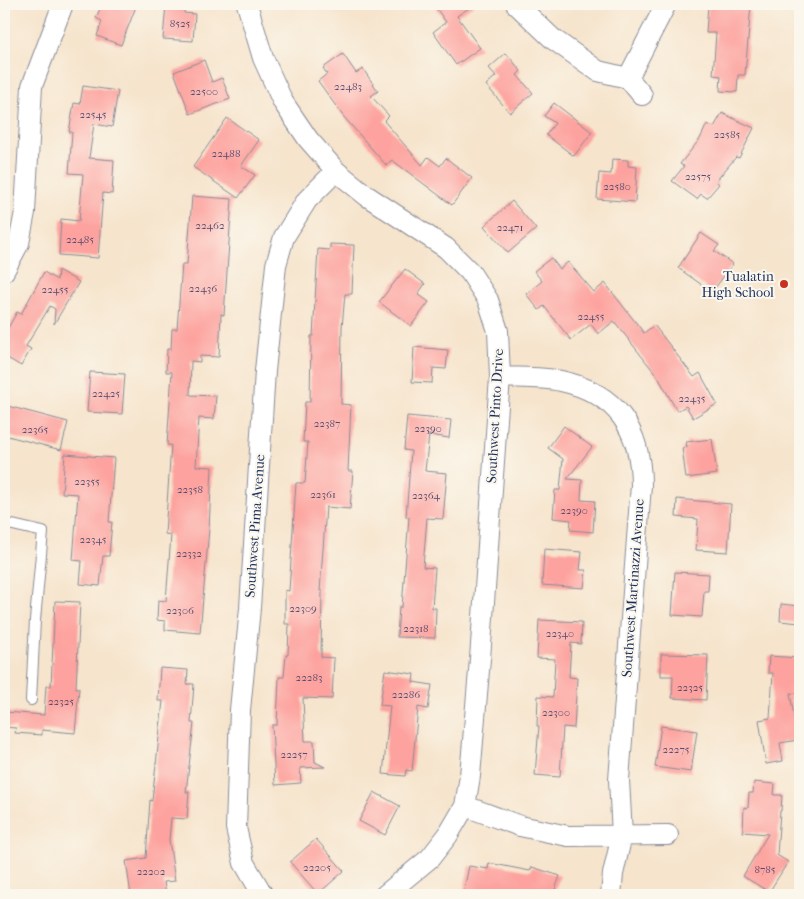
<svg xmlns="http://www.w3.org/2000/svg" width="804" height="899" font-family="'IM FELL French Canon',serif">
  <rect width="100%" height="100%" fill="#fbf7ec"/>
  <filter id="ink" filterUnits="userSpaceOnUse"><feTurbulence type="fractalNoise" baseFrequency=".02" numOctaves="2"/><feDisplacementMap in="SourceGraphic" scale="10" xChannelSelector="R" yChannelSelector="G"/><feConvolveMatrix kernelMatrix="1 2 1 2 8 2 1 2 1" color-interpolation-filters="sRGB"/></filter>
  <filter id="wash" filterUnits="userSpaceOnUse"><feTurbulence type="fractalNoise" baseFrequency=".0096" numOctaves="4" result="noise"/><feDisplacementMap in="SourceGraphic" scale="20" xChannelSelector="R" yChannelSelector="G"/><feGaussianBlur stdDeviation="1.12" result="paint"/><feColorMatrix in="noise" values="0 0 0 0 0 0 0 0 0 0 0 0 0 0 0 0 0 1.4 0 .05"/><feComposite in="paint" operator="in"/></filter>
  <g filter="url(#wash)">
    <rect width="100%" height="100%" fill="#f6e4cc"/>
    <g id="blocks">
      <path fill="#fda29e" d="M 102,4 L 137,4 L 121,45 L 97,36 L 102,21 L 96,18 Z
        M 166,4 L 185,5 L 184,13 L 195,14 L 193,41 L 163,39 Z
        M 433,4 L 475,4 L 457,16 L 480,48 L 456,65 L 433,32 L 446,22 Z
        M 708,4 L 751,4 L 745,75 L 738,75 L 737,92 L 720,91 L 721,76 L 713,75 L 716,33 L 706,33 Z
        M 506,53 L 521,71 L 517,75 L 533,93 L 510,113 L 486,85 L 496,76 L 489,68 Z
        M 343,54 L 356,73 L 363,69 L 378,91 L 371,96 L 389,116 L 384,121 L 422,165 L 428,157 L 440,166 L 446,158 L 472,178 L 452,205 L 392,160 L 386,165 L 343,116 L 318,81 L 327,74 L 323,68 Z
        M 204,60 L 212,82 L 222,78 L 230,99 L 190,114 L 174,72 Z
        M 83,86 L 118,91 L 112,127 L 94,124 L 89,158 L 114,160 L 112,194 L 103,193 L 98,258 L 59,255 L 61,219 L 79,221 L 83,174 L 69,173 L 72,132 L 69,132 L 74,103 L 80,104 Z
        M 554,103 L 592,132 L 574,156 L 546,135 L 555,123 L 544,116 Z
        M 722,113 L 754,128 L 739,158 L 736,157 L 716,181 L 719,184 L 707,198 L 701,194 L 697,199 L 672,181 L 684,166 L 680,164 L 700,139 L 707,124 L 714,127 Z
        M 227,118 L 259,140 L 241,166 L 255,175 L 238,198 L 193,167 Z
        M 612,159 L 628,160 L 628,166 L 637,167 L 635,202 L 597,199 L 599,173 L 611,174 Z
        M 192,196 L 232,199 L 224,315 L 221,314 L 219,357 L 200,356 L 200,362 L 191,361 L 190,395 L 216,396 L 214,419 L 199,418 L 196,466 L 212,467 L 209,529 L 200,633 L 165,630 L 165,621 L 157,620 L 158,600 L 166,601 L 171,535 L 165,534 L 171,445 L 167,445 L 172,372 L 166,372 L 167,349 L 171,349 L 172,329 L 177,329 L 182,264 L 187,264 Z
        M 512,201 L 536,229 L 508,253 L 484,226 Z
        M 701,233 L 719,245 L 714,251 L 733,264 L 712,292 L 678,268 Z
        M 330,244 L 354,245 L 352,294 L 345,294 L 342,327 L 341,404 L 351,405 L 348,471 L 353,471 L 350,509 L 326,507 L 320,591 L 322,591 L 321,657 L 334,658 L 332,699 L 303,698 L 305,741 L 314,741 L 315,762 L 325,767 L 300,768 L 301,783 L 275,785 L 272,725 L 277,725 L 279,677 L 284,677 L 286,655 L 288,655 L 289,624 L 285,624 L 285,590 L 289,591 L 296,483 L 305,483 L 308,442 L 303,442 L 305,402 L 310,402 L 311,336 L 313,336 L 318,249 L 330,250 Z
        M 551,258 L 560,269 L 568,262 L 594,292 L 605,283 L 644,333 L 654,325 L 694,377 L 700,373 L 717,404 L 693,418 L 686,406 L 677,411 L 658,377 L 614,321 L 598,334 L 591,324 L 571,340 L 544,306 L 539,310 L 526,294 L 542,281 L 534,271 Z
        M 405,269 L 425,284 L 418,294 L 429,302 L 411,326 L 379,302 Z
        M 58,270 L 79,282 L 54,324 L 55,309 L 50,306 L 26,346 L 31,349 L 21,366 L 4,356 L 4,335 L 17,312 L 21,314 L 44,272 L 57,280 Z
        M 414,347 L 448,350 L 446,369 L 433,368 L 432,383 L 412,382 Z
        M 90,372 L 125,374 L 122,414 L 87,412 Z
        M 4,405 L 68,422 L 61,450 L 4,435 Z
        M 407,416 L 451,420 L 449,438 L 429,435 L 425,471 L 447,473 L 443,519 L 427,518 L 423,567 L 435,568 L 432,608 L 436,608 L 435,638 L 397,637 L 399,607 L 402,607 L 409,517 L 406,517 L 411,451 L 404,450 Z
        M 564,426 L 592,447 L 567,479 L 582,480 L 581,500 L 595,501 L 593,532 L 570,530 L 571,520 L 553,518 L 555,490 L 560,490 L 563,459 L 548,448 Z
        M 712,439 L 717,474 L 686,478 L 682,448 L 687,447 L 686,442 Z
        M 65,454 L 114,458 L 109,522 L 112,522 L 109,556 L 103,556 L 100,586 L 80,584 L 82,561 L 73,560 L 78,494 L 62,493 Z
        M 677,499 L 731,504 L 728,552 L 696,550 L 698,519 L 676,517 Z
        M 544,549 L 582,552 L 580,570 L 586,570 L 584,588 L 542,585 Z
        M 675,572 L 709,574 L 708,591 L 704,591 L 702,617 L 672,615 Z
        M 55,601 L 80,602 L 76,688 L 79,688 L 75,733 L 42,730 L 42,735 L 15,733 L 16,728 L 4,727 L 5,712 L 44,715 L 46,686 L 51,686 Z
        M 781,604 L 800,606 L 800,623 L 780,621 Z
        M 539,620 L 582,622 L 581,644 L 571,643 L 569,677 L 577,678 L 574,728 L 563,727 L 560,777 L 535,775 L 539,726 L 537,726 L 538,696 L 553,697 L 555,659 L 537,658 Z
        M 661,654 L 708,655 L 706,700 L 672,698 L 673,676 L 661,676 Z
        M 769,656 L 800,658 L 800,694 L 790,693 L 798,740 L 780,743 L 783,761 L 766,764 L 759,720 L 770,718 L 773,673 L 768,673 Z
        M 160,668 L 188,670 L 187,684 L 194,684 L 191,723 L 194,723 L 186,792 L 189,792 L 187,819 L 171,818 L 169,840 L 175,881 L 164,882 L 166,895 L 131,895 L 126,861 L 146,858 L 150,800 L 152,801 L 163,701 L 158,701 Z
        M 385,670 L 414,674 L 413,682 L 432,685 L 428,709 L 418,707 L 412,771 L 406,770 L 405,776 L 383,774 L 390,706 L 380,705 Z
        M 661,726 L 697,731 L 691,772 L 655,767 Z
        M 754,782 L 775,784 L 774,795 L 782,795 L 781,811 L 780,811 L 777,855 L 788,862 L 769,892 L 743,876 L 768,834 L 743,832 L 744,807 L 748,808 L 749,793 L 753,793 Z
        M 374,792 L 400,806 L 385,835 L 359,821 Z
        M 316,839 L 344,871 L 318,894 L 290,862 Z
        M 489,863 L 530,871 L 532,867 L 560,876 L 553,895 L 463,895 L 469,866 L 488,869 Z"/>
    </g>
  </g>
  <g filter="url(#ink)">
    <use href="#blocks" fill-opacity="0" stroke="#888a95" stroke-width="1"/>
    <g fill="none" stroke-linecap="round" stroke-linejoin="round">
      <g stroke="#888a95" stroke-width="12">
        <path id="lane" d="M 4,523 L 43,532 L 35,620 L 31,700"/>
      </g>
      <g stroke="#888a95" stroke-width="22">
        <path id="street" d="M 247,4 L 263,58 L 283,102 L 308,139 L 336,171 L 367,196 L 446,248 L 470,272 L 488,300 L 498,331 L 500,377 L 480,659 L 470,776 L 465,806 L 448,835 L 430,858 L 385,895
          M 516,4 L 553,39 L 598,71 L 628,78
          M 642,95 L 628,78 L 666,4
          M 4,271 L 19,243 L 25,212 L 32,86 L 63,4
          M 500,377 C 520,378 542,377 561,381 C 617,393 641,430 641,485 L 619,780 L 622,835 L 613,874 L 611,895
          M 465,806 L 520,826 L 568,836 L 668,835
          M 263,895 L 244,863 L 236,828 L 240,710 L 250,608 L 265,371 L 276,265 L 284,237 L 307,200 L 336,171"/>
      </g>
      <use href="#lane" stroke="#fff" stroke-width="10"/>
      <use href="#street" stroke="#fff" stroke-width="20"/>
    </g>
  </g>
  <circle fill="#c8321e" stroke="#fbf7ec" stroke-width="2" cx="784" cy="284" r="5"/>
  <g text-anchor="middle" dominant-baseline="central" stroke-width="4" stroke-linejoin="round" paint-order="stroke">
    <g font-size="11" fill="#544c6e">
      <text x="180" y="23">8525</text>
      <text x="348" y="86">22483</text>
      <text x="204" y="91">22500</text>
      <text x="93" y="114">22545</text>
      <text x="727" y="134">22585</text>
      <text x="226" y="153">22488</text>
      <text x="698" y="176">22575</text>
      <text x="617" y="186">22580</text>
      <text x="210" y="225">22462</text>
      <text x="510" y="227">22471</text>
      <text x="80" y="239">22485</text>
      <text x="203" y="288">22436</text>
      <text x="55" y="289">22455</text>
      <text x="591" y="316">22455</text>
      <text x="106" y="393">22425</text>
      <text x="692" y="398">22435</text>
      <text x="327" y="423">22387</text>
      <text x="428" y="428">22390</text>
      <text x="35" y="429">22365</text>
      <text x="87" y="481">22355</text>
      <text x="190" y="489">22358</text>
      <text x="323" y="494">22361</text>
      <text x="426" y="495">22364</text>
      <text x="574" y="510">22390</text>
      <text x="93" y="539">22345</text>
      <text x="189" y="553">22332</text>
      <text x="303" y="608">22309</text>
      <text x="180" y="610">22306</text>
      <text x="416" y="628">22318</text>
      <text x="560" y="633">22340</text>
      <text x="309" y="677">22283</text>
      <text x="690" y="687">22325</text>
      <text x="406" y="694">22286</text>
      <text x="61" y="701">22325</text>
      <text x="556" y="712">22300</text>
      <text x="676" y="749">22275</text>
      <text x="294" y="754">22257</text>
      <text x="317" y="867">22205</text>
      <text x="765" y="869">8785</text>
      <text x="151" y="871">22202</text>
    </g>
    <g font-size="14" fill="#1b2f5e" stroke="#fbf7ec" text-anchor="end">
      <text x="774" y="276">Tualatin<tspan x="774" dy="16">High School</tspan></text>
    </g>
    <g font-size="14" fill="#1b2f5e" stroke="#fbf7ec">
      <text transform="translate(495 416) rotate(-87)">Southwest Pinto Drive</text>
      <text transform="translate(255 526) rotate(-86)">Southwest Pima Avenue</text>
      <text transform="translate(633 588) rotate(-86)">Southwest Martinazzi Avenue</text>
    </g>
  </g>
  <rect width="804" height="899" fill="none" stroke="#fbf7ec" stroke-width="20"/>
</svg>
